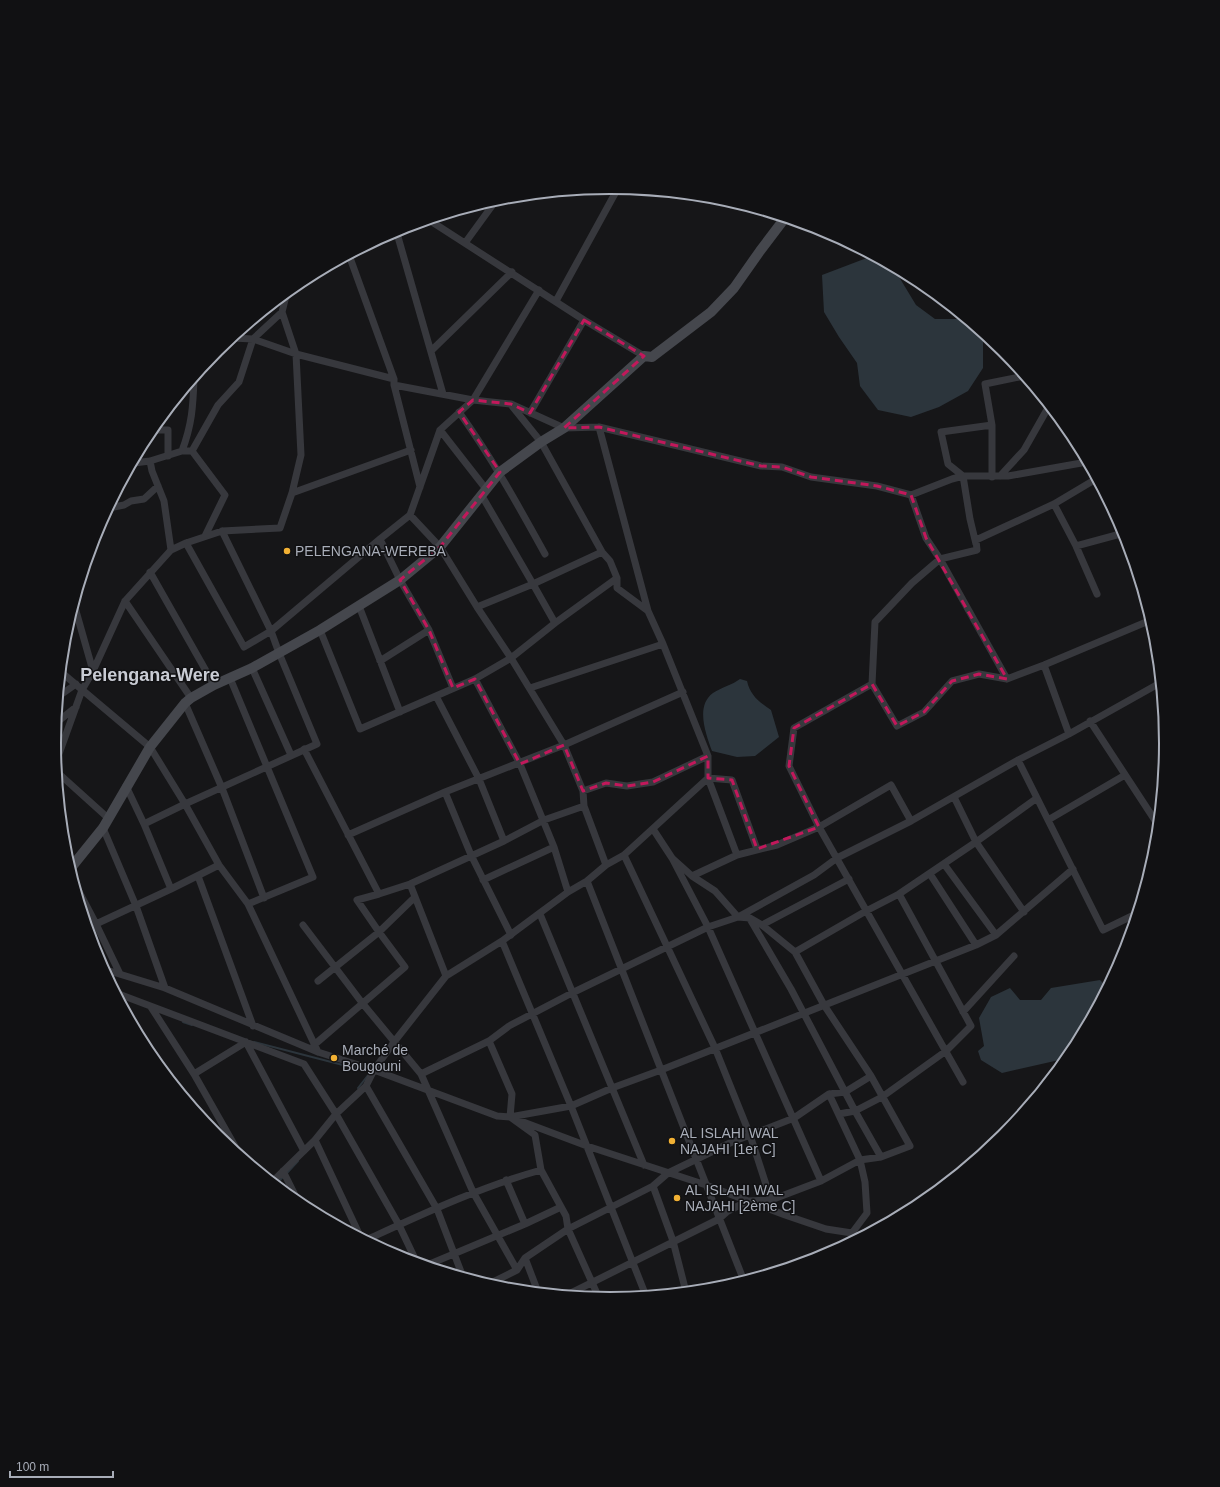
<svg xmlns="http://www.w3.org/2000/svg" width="1220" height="1487" font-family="Arial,sans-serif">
  <rect width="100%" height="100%" fill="#161618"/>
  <path fill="#2c353c" d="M 872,256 L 893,267 L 916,305 L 935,319 L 964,319 L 983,336 L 983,368 L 968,391 L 939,407 L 911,417 L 878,410 L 860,386 L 857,363 L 839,337 L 824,312 L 822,275 Z
    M 740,679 L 747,681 C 750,695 759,702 771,710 L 779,737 L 755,756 L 737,757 L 712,751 C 706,734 695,706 713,693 C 722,687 732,685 740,679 Z
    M 1100,980 L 1107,987 L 1072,1053 L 1068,1058 L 1002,1073 L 981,1060 L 978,1051 L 984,1046 L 979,1018 L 991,997 L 1010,988 L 1020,1000 L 1041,1000 L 1051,988 Z"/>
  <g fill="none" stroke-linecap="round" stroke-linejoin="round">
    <path stroke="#2c353c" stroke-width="2" d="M 183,1022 L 192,1025
      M 254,1042 L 366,1071
      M 358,1088 L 369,1074
      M 286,1174 L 298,1161
      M 275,1185 L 283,1177"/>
    <path stroke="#37383d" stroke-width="7" d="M 429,220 L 584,320 L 644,356
      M 396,230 L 443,394
      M 465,243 L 497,199
      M 349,255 L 394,379
      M 556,301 L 618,188
      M 232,338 L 253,339 L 296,354 L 394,379 L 394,385 L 473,400 L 511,404 L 564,428 L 599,427 L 761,466 L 782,467 L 811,477 L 877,486 L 911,495 L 952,479 L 963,476 L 1008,476 L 1087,462
      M 431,351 L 512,272
      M 394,385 L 420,487
      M 512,406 L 541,442 L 602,552 L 610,561 L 617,578
      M 459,412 C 492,458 518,505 545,554
      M 530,413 L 584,320
      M 599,427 L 648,611
      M 153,428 L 156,430 L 168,430 L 168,456
      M 440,430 L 486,489
      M 182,451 C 192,424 193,407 194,379
      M 192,451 L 225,495 L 205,536
      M 150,461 L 152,471 L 164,501 L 171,550
      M 131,465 L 134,463 L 150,461 L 182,451 L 192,451 L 218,405 L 239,382 L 253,339 L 282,312 L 287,292
      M 1000,476 L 1024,450 L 1049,406
      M 992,477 L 992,425
      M 292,493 L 411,450
      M 911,495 L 926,538 L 940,559 L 1007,679
      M 482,496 L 533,584 L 555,623
      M 1054,504 L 1076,546 L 1097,594
      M 109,508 L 124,505 L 131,501 L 144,499 L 158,486
      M 410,515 L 440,547 L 477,607 L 511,658 L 564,745 L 583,791 L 584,806 L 606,865
      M 380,539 L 400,580 L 429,630 L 453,688
      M 186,543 L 244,647 L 271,631 L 380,539 L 410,515 L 440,430 L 473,400 L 539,290
      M 976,544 L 970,519 L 963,476 L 948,464 L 941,432 L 992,425 L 985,384 L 1024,376
      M 1076,546 L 1124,533
      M 150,572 L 214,685
      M 125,601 L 191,698
      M 74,604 L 93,671
      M 359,606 L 400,712
      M 477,607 L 533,584 L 602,552
      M 320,630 L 360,729 L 475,679 L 511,658 L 555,623 L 617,578 L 617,588 L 648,611 L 663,644 L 708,756 L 708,778 L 737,855
      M 380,661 L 429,630
      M 1044,665 L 1069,734
      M 252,668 L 291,755
      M 61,672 L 150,747 L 185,804 L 219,865 L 248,904 L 318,1052
      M 230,678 L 313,877 L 248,904
      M 475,679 L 520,764 L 554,847 L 568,892
      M 872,684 L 897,726 L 924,712 L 952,681 L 979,674 L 1007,679 L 1044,665 L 1151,620
      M 530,688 L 663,644
      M 59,696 L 76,684
      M 436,696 L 479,779 L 504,841
      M 185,703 L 222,788 L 264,898
      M 1090,721 L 1158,825
      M 56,723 L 76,707
      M 55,730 L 62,745
      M 304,749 L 379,894
      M 56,760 L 60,751 L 82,690 L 93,671 L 125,601 L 171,550 L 186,543 L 222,531 L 280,528 L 292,493 L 301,455 L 296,354 L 282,312
      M 1018,760 L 1103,930 L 1136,914
      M 57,772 L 108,818
      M 126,786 L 144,824 L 171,889
      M 583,791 L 606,783 L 627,786 L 653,782 L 708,756
      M 445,792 L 471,855 L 511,935
      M 954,797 L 976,842 L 1024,912
      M 1048,820 L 1125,775
      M 144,824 L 185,804 L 317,744 L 279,653 L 271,631 L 222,531
      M 103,828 L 136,906 L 165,988
      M 653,829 L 672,858 L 708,927 L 821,1181
      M 348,835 L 445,792 L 564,745 L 683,692
      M 624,855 L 715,1048 L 750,1135 L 771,1200
      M 944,864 L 996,935
      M 930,874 L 976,945
      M 198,876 L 253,1026
      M 692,876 L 737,855 L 777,845 L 819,827 L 891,785 L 911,821
      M 483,880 L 554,847
      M 587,881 L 744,1281
      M 75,884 L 96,924 L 120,974
      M 410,884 L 446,976
      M 540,914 L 644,1165
      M 750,919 L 791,989 L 855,1111 L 881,1157
      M 96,924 L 171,889 L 219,865
      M 303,925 L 363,1004 L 421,1074 L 473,1192 L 517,1270
      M 762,925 L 849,879
      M 502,941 L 571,1106 L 646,1296
      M 795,952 L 866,911 L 899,894 L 976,842 L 1037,798
      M 103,969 L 165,988 L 318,1052 L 374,1070 L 497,1116 L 510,1117 L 587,1146 L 706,1185 L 785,1215 L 826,1229 L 852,1233 L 858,1238
      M 318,981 L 379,932 L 415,897
      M 116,993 L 304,1064 L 336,1114 L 399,1225 L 417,1263
      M 151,1007 L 194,1074 L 240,1155
      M 963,1012 L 1014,956
      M 489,1041 L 512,1094 L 510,1117 L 535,1135 L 541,1170 L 566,1216 L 568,1229 L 599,1298
      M 314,1045 L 405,967 L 379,932 L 357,900 L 379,894 L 410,884 L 504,841 L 544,820 L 584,806
      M 194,1074 L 246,1042 L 304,1151
      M 421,1074 L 489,1041 L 509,1026 L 572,993 L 708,927 L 738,917 L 814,875 L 837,858 L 911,821 L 1018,760 L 1069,734 L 1160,683
      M 963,1082 L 819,827 L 789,766 L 794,728 L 872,684 L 875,622 L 912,583 L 940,559 L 977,550 L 976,540 L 1054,504 L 1096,479
      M 366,1086 L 437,1209 L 463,1277
      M 829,1094 L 860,1160 L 865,1182 L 867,1213 L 852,1233 L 854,1237
      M 839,1114 L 855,1111 L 882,1097 L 946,1051 L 971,1026 L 899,894
      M 510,1117 L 571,1106 L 612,1088 L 661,1070 L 976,945 L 996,935 L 1073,869
      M 315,1140 L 361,1238
      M 283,1171 L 300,1205
      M 506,1180 L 525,1224
      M 272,1182 L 315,1140 L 336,1114 L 366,1086 L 374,1070 L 394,1042 L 446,976 L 502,941 L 568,892 L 587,881 L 606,865 L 624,855 L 708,778 L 732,780 L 757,849
      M 653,1186 L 673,1241 L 686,1292
      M 366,1240 C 423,1214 480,1187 541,1170
      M 525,1258 L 538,1292
      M 425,1266 L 525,1224 L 561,1207
      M 487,1285 L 517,1270 L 525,1258 L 568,1229 L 653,1186 L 668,1173 L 732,1142 L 794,1118 L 829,1094 L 845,1092 L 871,1076
      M 567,1295 L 719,1219 L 728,1211 L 748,1201 L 771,1200 L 821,1181 L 860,1160 L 881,1157 L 910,1146 L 871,1076 L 824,1005 L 795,952 L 762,925 L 750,918 L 738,917 L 715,891 L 692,876 L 672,858"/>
    <path stroke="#45474d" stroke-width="10" d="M 70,869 L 103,828 L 150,747 L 185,703 L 191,698 L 214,685 L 252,668 L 320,630 L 400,580 L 440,547 L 500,472 L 541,442 L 564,428 L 644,356 L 652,357 L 711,312 L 734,288 L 760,251 L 785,218"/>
  </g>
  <path fill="none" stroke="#c2185b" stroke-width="3" stroke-dasharray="8 5" stroke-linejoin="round" d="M 584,320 L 644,356 L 564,428 L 599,427 L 761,466 L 782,467 L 811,477 L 877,486 L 911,495 L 926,538 L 1007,679 L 979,674 L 952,681 L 924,712 L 897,726 L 872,684 L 794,728 L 789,766 L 819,827 L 757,849 L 732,780 L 708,778 L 708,756 L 653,782 L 627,786 L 606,783 L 583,791 L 564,745 L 520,764 L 475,679 L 453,688 L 429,630 L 400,580 L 440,547 L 500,472 L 459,412 L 473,400 L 511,404 L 530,413 Z"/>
  <g fill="#f2b134" stroke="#111113" stroke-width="1.5">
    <circle cx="287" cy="551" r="4"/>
    <circle cx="334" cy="1058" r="4"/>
    <circle cx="672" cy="1141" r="4"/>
    <circle cx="677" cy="1198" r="4"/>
  </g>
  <g text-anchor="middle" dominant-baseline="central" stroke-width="3" stroke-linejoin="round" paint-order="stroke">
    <g font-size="14" fill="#a8adb8" stroke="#111113" text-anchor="start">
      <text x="295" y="551">PELENGANA-WEREBA</text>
      <text x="342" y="1050">Marché de<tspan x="342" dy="16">Bougouni</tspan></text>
      <text x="680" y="1133">AL ISLAHI WAL<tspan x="680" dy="16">NAJAHI [1er C]</tspan></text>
      <text x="685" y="1190">AL ISLAHI WAL<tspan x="685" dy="16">NAJAHI [2ème C]</tspan></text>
    </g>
    <g font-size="18" font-weight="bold" fill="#c9ccd4" stroke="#111113">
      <text x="150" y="675">Pelengana-Were</text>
    </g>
  </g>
  <path d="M0 0H1220V1487H0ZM61 743a549 549 0 1 1 1098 0a549 549 0 1 1-1098 0Z" fill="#111113" fill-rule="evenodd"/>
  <path fill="none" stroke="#a8adb8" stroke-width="2" d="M61 743a549 549 0 1 1 1098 0a549 549 0 1 1-1098 0Z"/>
  <path d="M10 1471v6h103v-6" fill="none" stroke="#a8adb8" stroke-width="2"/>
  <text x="16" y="1471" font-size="12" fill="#a8adb8" stroke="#111113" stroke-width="3" paint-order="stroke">100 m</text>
</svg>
